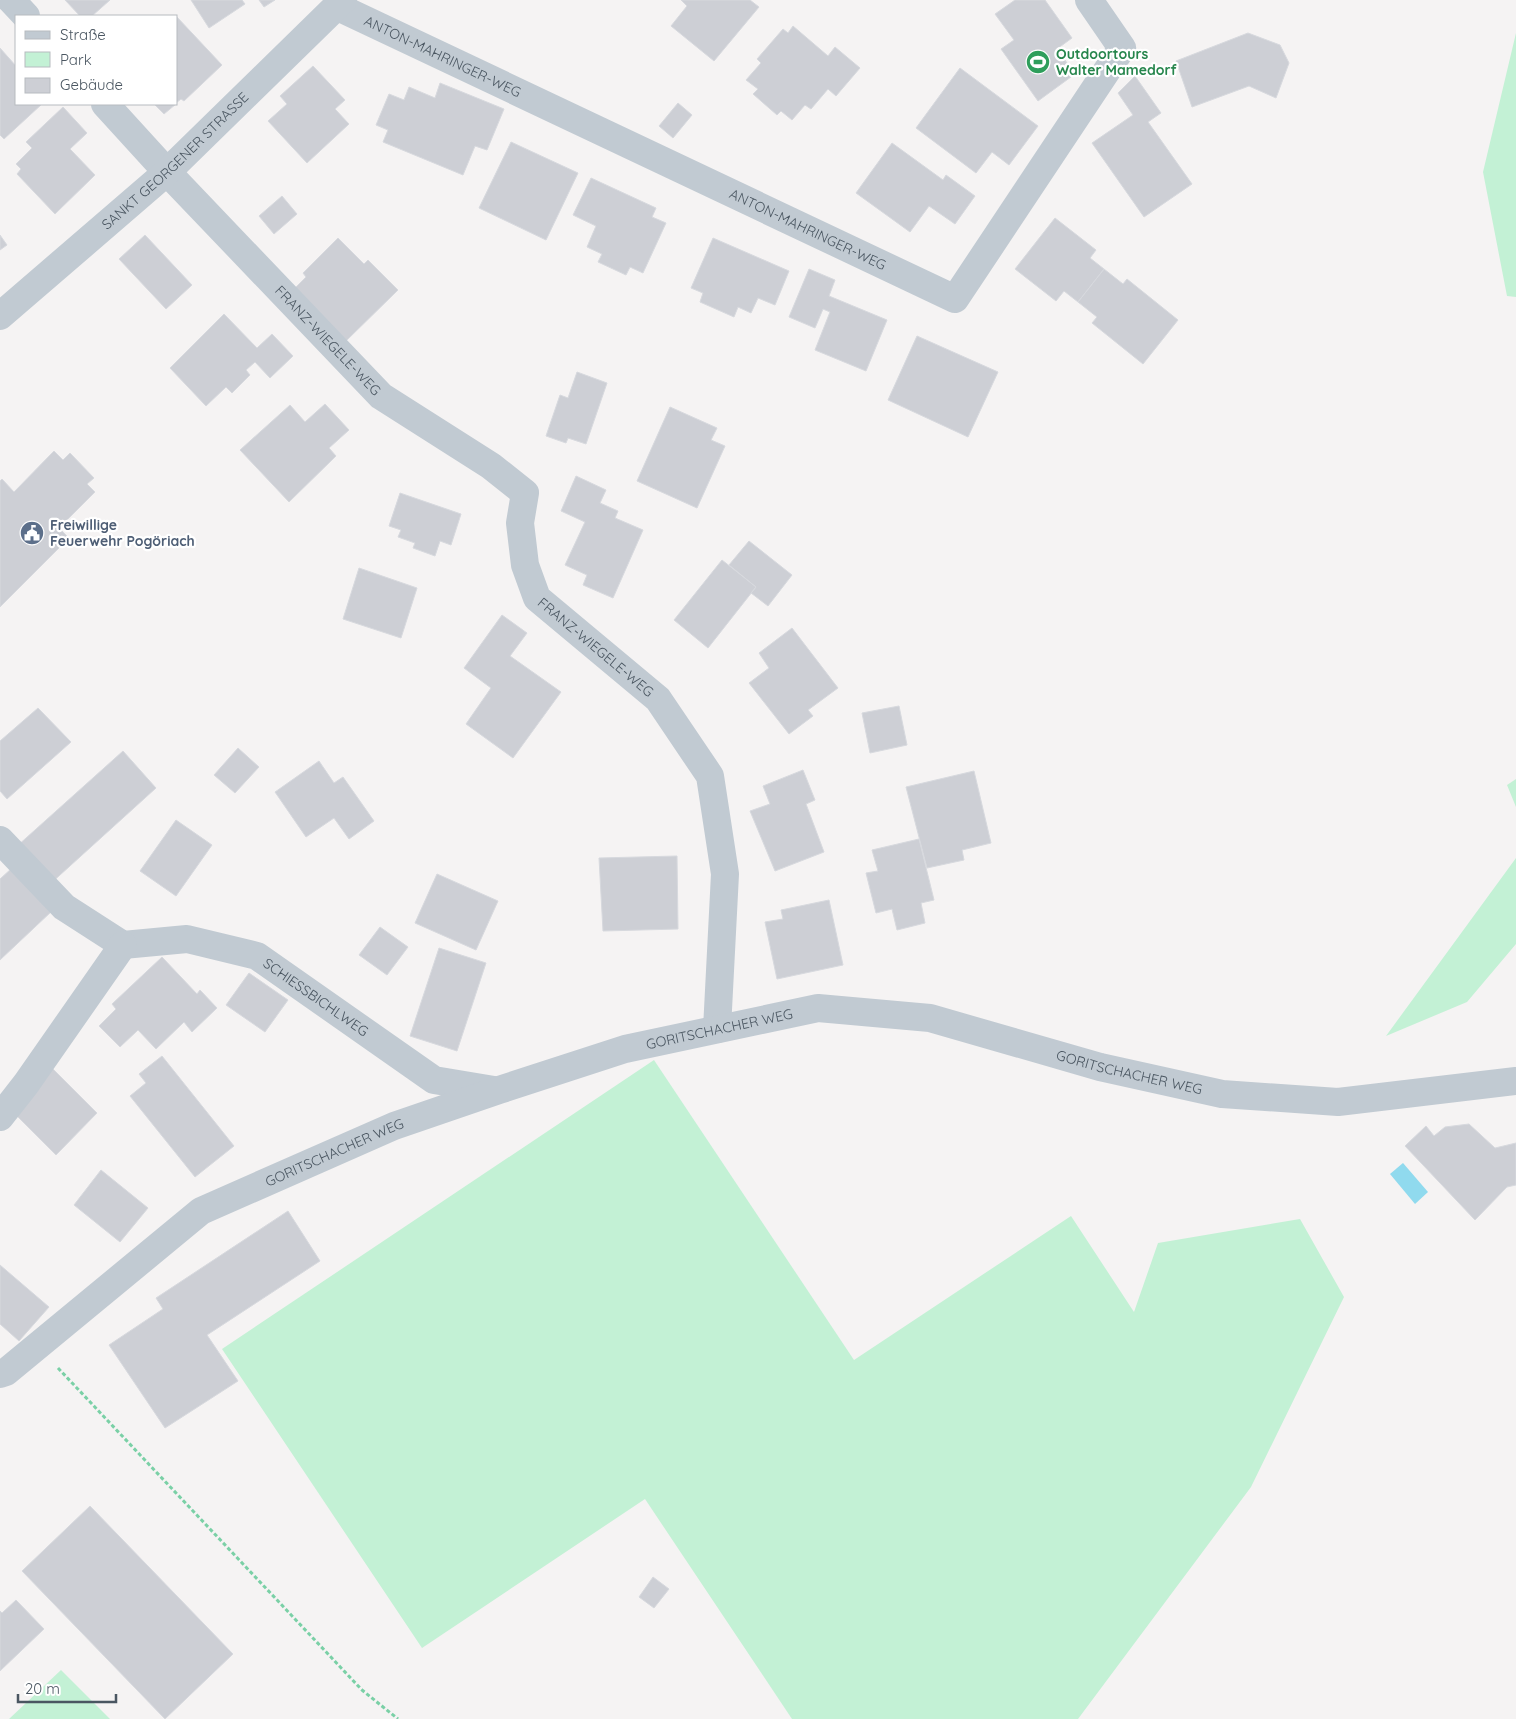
<svg xmlns="http://www.w3.org/2000/svg" width="1516" height="1719" font-family="Quicksand,sans-serif">
  <rect width="100%" height="100%" fill="#f5f3f3"/>
  <path fill="#c3f1d5" d="M 1516,33 L 1516,297 L 1507,296 L 1483,172 Z
    M 1516,779 L 1516,807 L 1507,785 Z
    M 1516,858 L 1516,944 L 1467,1002 L 1386,1036 Z
    M 654,1060 L 854,1360 L 1071,1216 L 1134,1312 L 1158,1243 L 1300,1219 L 1344,1297 L 1251,1487 L 1078,1719 L 792,1719 L 645,1499 L 422,1648 L 222,1349 Z
    M 61,1670 L 110,1719 L 9,1719 Z"/>
  <path fill="#90daee" d="M 1403,1163 L 1428,1192 L 1415,1204 L 1390,1174 Z"/>
  <path fill="#cdcfd5" stroke="#d7d9de" d="M 65,0 L 110,0 L 92,16 L 80,16 Z
    M 191,0 L 242,0 L 245,4 L 209,28 Z
    M 259,0 L 275,0 L 264,7 Z
    M 681,0 L 750,0 L 759,7 L 714,61 L 671,26 L 687,6 Z
    M 1015,0 L 1045,0 L 1072,38 L 1057,49 L 1075,74 L 1038,101 L 1001,49 L 1014,40 L 995,14 Z
    M 176,16 L 222,65 L 184,101 L 181,99 L 176,103 Z
    M 793,26 L 828,56 L 835,47 L 860,68 L 836,96 L 828,89 L 811,109 L 805,105 L 792,120 L 781,111 L 777,115 L 753,94 L 758,89 L 746,80 L 761,63 L 757,59 L 783,29 L 788,33 Z
    M 1248,33 L 1280,45 L 1289,63 L 1276,98 L 1249,86 L 1192,107 L 1176,61 Z
    M 0,48 L 16,66 L 16,104 L 42,104 L 4,139 L 0,135 Z
    M 313,66 L 345,100 L 335,109 L 349,124 L 307,163 L 268,121 L 287,104 L 280,96 Z
    M 960,68 L 1038,126 L 1009,165 L 992,152 L 976,173 L 916,128 Z
    M 1135,76 L 1161,113 L 1148,122 L 1192,184 L 1144,217 L 1092,143 L 1133,115 L 1118,93 Z
    M 440,83 L 504,109 L 487,150 L 475,146 L 463,175 L 383,142 L 388,130 L 376,125 L 389,94 L 404,100 L 409,87 L 435,98 Z
    M 678,103 L 692,115 L 673,138 L 659,126 Z
    M 154,104 L 176,104 L 164,114 Z
    M 63,107 L 87,133 L 70,149 L 95,175 L 55,214 L 17,174 L 21,169 L 16,164 L 32,148 L 26,142 Z
    M 511,142 L 578,173 L 546,240 L 479,208 Z
    M 892,143 L 943,180 L 946,175 L 975,196 L 955,224 L 929,206 L 910,232 L 856,193 Z
    M 591,178 L 656,208 L 652,217 L 666,223 L 643,273 L 630,267 L 626,275 L 598,262 L 602,254 L 587,247 L 596,226 L 573,215 Z
    M 282,196 L 297,214 L 274,234 L 259,216 Z
    M 1055,218 L 1096,250 L 1090,258 L 1104,269 L 1078,302 L 1064,291 L 1056,301 L 1015,269 Z
    M 0,235 L 7,245 L 0,250 Z
    M 145,235 L 192,285 L 166,309 L 119,259 Z
    M 338,238 L 364,264 L 368,260 L 398,290 L 346,341 L 294,289 L 306,277 L 303,273 Z
    M 713,238 L 789,271 L 775,305 L 758,298 L 751,313 L 738,307 L 734,317 L 700,302 L 703,293 L 691,288 Z
    M 809,269 L 835,280 L 829,296 L 887,320 L 866,371 L 815,350 L 830,312 L 823,309 L 815,328 L 789,317 Z
    M 1104,269 L 1123,284 L 1127,279 L 1178,320 L 1143,364 L 1092,323 L 1097,317 L 1078,302 Z
    M 224,314 L 257,348 L 272,334 L 293,356 L 270,378 L 255,362 L 246,370 L 250,375 L 232,393 L 226,387 L 206,406 L 170,368 Z
    M 917,336 L 998,372 L 968,437 L 888,400 Z
    M 577,372 L 607,383 L 586,444 L 568,438 L 566,443 L 546,436 L 560,395 L 568,398 Z
    M 325,404 L 349,430 L 329,448 L 336,456 L 289,502 L 240,450 L 290,405 L 305,422 Z
    M 670,407 L 717,428 L 711,440 L 725,446 L 697,508 L 637,481 Z
    M 54,451 L 63,460 L 70,453 L 94,478 L 87,484 L 95,492 L 59,528 L 69,538 L 0,607 L 0,481 L 2,479 L 14,492 Z
    M 576,476 L 606,490 L 600,503 L 618,511 L 615,518 L 643,530 L 613,598 L 583,585 L 587,575 L 565,565 L 585,522 L 561,511 Z
    M 400,493 L 461,514 L 451,545 L 440,541 L 435,556 L 413,548 L 415,543 L 398,537 L 401,530 L 389,526 Z
    M 749,541 L 792,575 L 768,606 L 751,593 L 756,587 L 729,565 Z
    M 722,560 L 756,587 L 708,648 L 674,620 Z
    M 359,568 L 417,588 L 401,638 L 343,619 Z
    M 502,615 L 527,633 L 510,656 L 561,692 L 513,758 L 466,724 L 491,688 L 464,668 Z
    M 792,628 L 838,688 L 808,710 L 813,716 L 789,734 L 749,683 L 769,668 L 759,653 Z
    M 899,706 L 907,745 L 870,753 L 862,713 Z
    M 38,708 L 71,742 L 7,799 L 0,791 L 0,741 Z
    M 238,748 L 259,767 L 235,793 L 214,775 Z
    M 123,751 L 156,788 L 49,885 L 16,847 Z
    M 319,761 L 334,783 L 343,777 L 374,821 L 349,839 L 334,818 L 306,837 L 275,792 Z
    M 803,770 L 815,800 L 806,804 L 824,852 L 775,871 L 750,811 L 770,804 L 763,786 Z
    M 974,771 L 991,843 L 962,850 L 964,860 L 927,868 L 906,787 Z
    M 176,820 L 212,845 L 176,896 L 140,871 Z
    M 919,839 L 934,900 L 921,903 L 925,923 L 897,930 L 892,909 L 876,913 L 866,873 L 878,871 L 872,850 Z
    M 677,856 L 678,929 L 603,931 L 599,858 Z
    M 12,868 L 52,911 L 0,960 L 0,879 Z
    M 437,874 L 498,901 L 476,950 L 415,923 Z
    M 829,900 L 843,965 L 777,979 L 765,922 L 783,919 L 781,910 Z
    M 380,927 L 408,947 L 387,975 L 359,955 Z
    M 439,948 L 486,963 L 457,1051 L 410,1036 Z
    M 162,957 L 197,994 L 200,990 L 217,1008 L 192,1032 L 184,1022 L 156,1049 L 138,1030 L 120,1047 L 99,1026 L 116,1009 L 112,1004 Z
    M 249,973 L 288,1000 L 265,1032 L 226,1005 Z
    M 162,1056 L 234,1146 L 195,1177 L 130,1096 L 146,1083 L 139,1074 Z
    M 53,1069 L 97,1113 L 56,1155 L 12,1111 Z
    M 1469,1124 L 1495,1148 L 1516,1143 L 1516,1185 L 1507,1187 L 1475,1220 L 1405,1146 L 1426,1126 L 1434,1136 L 1445,1127 Z
    M 101,1170 L 148,1208 L 120,1242 L 74,1205 Z
    M 288,1211 L 320,1261 L 207,1335 L 238,1381 L 165,1428 L 109,1345 L 163,1309 L 156,1298 Z
    M 0,1265 L 49,1307 L 19,1341 L 0,1324 Z
    M 90,1506 L 233,1654 L 165,1719 L 22,1571 Z
    M 653,1577 L 669,1589 L 654,1608 L 639,1597 Z
    M 16,1600 L 44,1629 L 0,1671 L 0,1611 L 2,1613 Z"/>
  <g fill="none" stroke-linecap="round" stroke-linejoin="round">
    <path stroke="#7ad0a6" stroke-width="3" stroke-dasharray="4 2.5" stroke-linecap="butt" d="M 58,1368 L 362,1690 L 398,1719"/>
    <g stroke="#c1cad2" stroke-width="28">
      <path d="M 11,0 L 26,16"/>
      <path id="s1" d="M 336,6 L 955,299 L 1122,48 L 1089,0"/>
      <path id="s2" d="M 105,104 L 167,172 L 381,396 L 491,466 L 525,493 L 520,523 L 525,565 L 537,598 L 658,699 L 710,776 L 725,874 L 717,1029"/>
      <path id="s3" d="M 0,316 L 167,172 L 343,0"/>
      <path id="s4" d="M 0,840 L 64,907 L 123,945 L 187,939 L 257,956 L 434,1080 L 494,1090"/>
      <path d="M 0,1117 L 26,1084 L 123,945"/>
      <path id="s5" d="M 0,1374 L 6,1372 L 201,1211 L 394,1126 L 499,1090 L 625,1049 L 818,1008 L 930,1018 L 1100,1067 L 1222,1094 L 1338,1102 L 1516,1081"/>
    </g>
  </g>
  <defs>
    <g id="stadium-disc" transform="scale(1.25)"><circle r="9.5" fill="#2e9e5b" stroke="#fff"/><path d="M0-5a6.5 5 0 1 0 0 10a6.5 5 0 1 0 0-10ZM-3.5-1.8h7v3.6h-7Z" fill="#fff"/></g>
    <g id="civic-disc" transform="scale(1.25)"><circle r="9.5" fill="#5c6f8a" stroke="#fff"/><path d="M-.6-6.5H3V-4.5H.6V-3L4-1V1h2V6H-6V1h2V-1L-.6-3ZM-1.2 2.5V6h2.4V2.5Z" fill="#fff"/></g>
  </defs>
  <g fill-rule="evenodd">
    <use href="#stadium-disc" x="1038" y="62"/>
    <use href="#civic-disc" x="32" y="533"/>
  </g>
  <g text-anchor="middle" dominant-baseline="central" stroke-width="4.5" stroke-linejoin="round" paint-order="stroke">
    <g font-size="14" font-weight="bold" fill="#27864d" stroke="#fff" text-anchor="start">
      <text x="1056" y="54">Outdoortours<tspan x="1056" dy="16">Walter Mamedorf</tspan></text>
    </g>
    <g font-size="14" fill="#4a5661" stroke="#fff">
      <text stroke="none"><textPath href="#s1" startOffset="118">ANTON-MAHRINGER-WEG</textPath></text>
      <text stroke="none"><textPath href="#s3" startOffset="234">SANKT GEORGENER STRASSE</textPath></text>
      <text stroke="none"><textPath href="#s1" startOffset="522">ANTON-MAHRINGER-WEG</textPath></text>
      <text stroke="none"><textPath href="#s2" startOffset="325">FRANZ-WIEGELE-WEG</textPath></text>
      <text stroke="none"><textPath href="#s2" startOffset="760">FRANZ-WIEGELE-WEG</textPath></text>
      <text stroke="none"><textPath href="#s4" startOffset="371">SCHIESSBICHLWEG</textPath></text>
      <text stroke="none"><textPath href="#s5" startOffset="810">GORITSCHACHER WEG</textPath></text>
      <text stroke="none"><textPath href="#s5" startOffset="1230">GORITSCHACHER WEG</textPath></text>
      <text stroke="none"><textPath href="#s5" startOffset="405">GORITSCHACHER WEG</textPath></text>
    </g>
    <g font-size="14" font-weight="bold" fill="#4e5e75" stroke="#fff" text-anchor="start">
      <text x="50" y="525">Freiwillige<tspan x="50" dy="16">Feuerwehr Pogöriach</tspan></text>
    </g>
  </g>
  <rect x="15" y="15" width="162" height="90" fill="#ffffff" stroke="#b7bbc0"/>
  <rect x="25" y="31" width="25" height="8" fill="#c1cad2" stroke="#b7bbc0"/>
  <text x="60" y="40" font-size="15" fill="#4a5661">Straße</text>
  <rect x="25" y="52" width="25" height="15" fill="#c3f1d5" stroke="#b7bbc0"/>
  <text x="60" y="65" font-size="15" fill="#4a5661">Park</text>
  <rect x="25" y="78" width="25" height="15" fill="#cdcfd5" stroke="#b7bbc0"/>
  <text x="60" y="90" font-size="15" fill="#4a5661">Gebäude</text>
  <path d="M18 1694v8h98v-8" fill="none" stroke="#4a5661" stroke-width="2.5"/>
  <text x="25" y="1694" font-size="15" fill="#4a5661" stroke="#ffffff" stroke-width="4" paint-order="stroke">20 m</text>
</svg>
